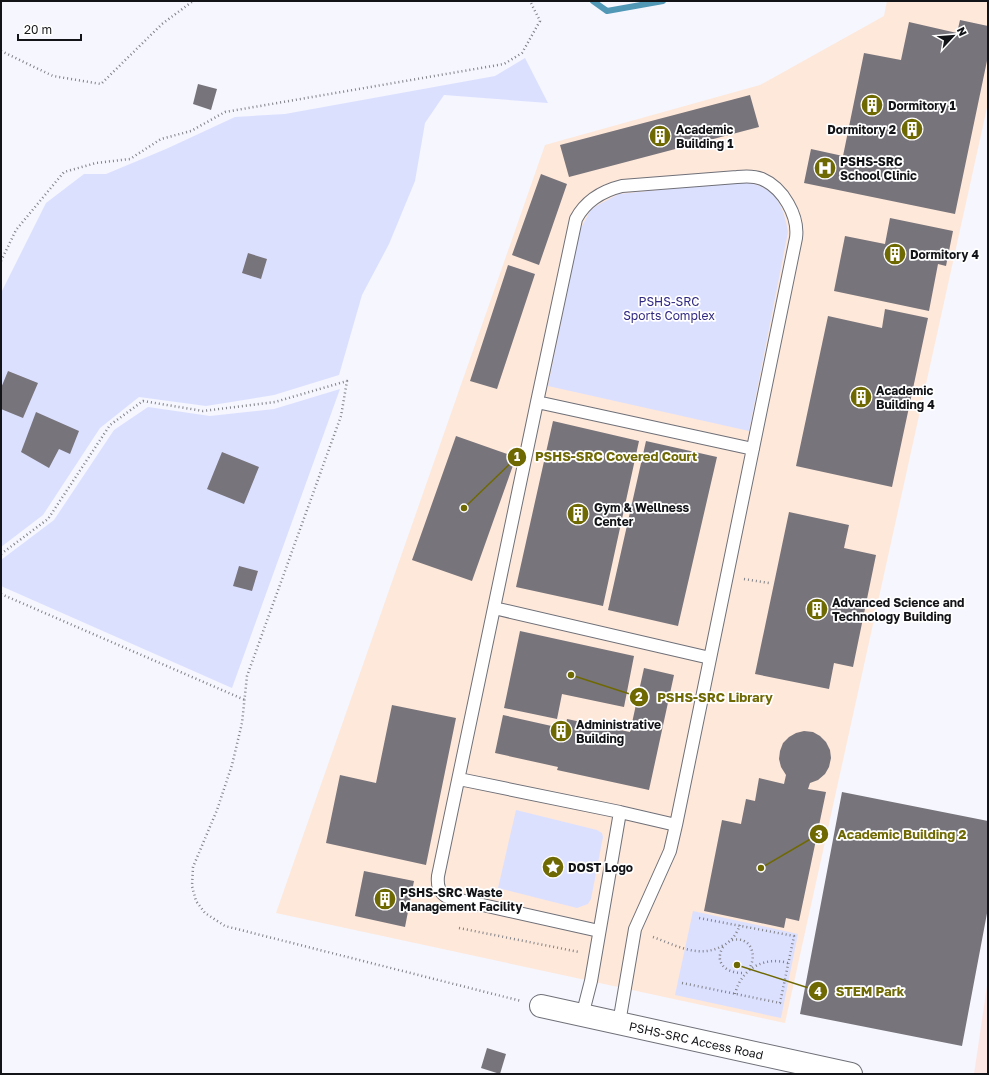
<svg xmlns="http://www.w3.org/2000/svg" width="989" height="1075" font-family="'Golos Text',sans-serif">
  <rect width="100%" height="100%" fill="#f5f6fe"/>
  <path fill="#fde7e5" d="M 988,979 L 988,1074 L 974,1074 Z"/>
  <path fill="#fee8da" d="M 887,1 L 988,1 L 988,103 L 785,1023 L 276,913 L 545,145 L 760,85 L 884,16 Z"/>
  <path fill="#dce0ff" d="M 525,58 L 548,103 L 444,95 L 425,123 L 415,181 L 389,244 L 362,295 L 339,375 L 274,395 L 206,406 L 139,397 L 100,428 L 43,515 L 1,547 L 1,293 L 46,203 L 84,174 L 106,174 L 166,149 L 235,117 L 285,114 L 495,76 Z
    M 738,182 C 772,183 783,201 788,232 L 749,431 L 548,386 L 580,230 L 590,211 L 596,206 L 619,194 Z
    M 340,389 L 232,688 L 1,586 L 1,560 L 54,520 L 114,430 L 148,407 L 210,416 L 274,409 Z
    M 516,810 L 597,830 L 602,833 L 603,837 L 591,899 L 588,904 L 577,908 L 498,888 Z
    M 693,911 L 798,934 L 781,1018 L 675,995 Z"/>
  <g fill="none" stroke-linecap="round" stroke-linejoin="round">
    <path stroke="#5198b7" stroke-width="6" d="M 593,1 L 607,11 L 663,1"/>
  </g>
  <path fill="#78747b" d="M 960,20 L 988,26 L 988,56 L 955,214 L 804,183 L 811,149 L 843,156 L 864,53 L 901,60 L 909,22 L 957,33 Z
    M 198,84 L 217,89 L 211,110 L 193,104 Z
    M 750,95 L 759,127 L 569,177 L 560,145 Z
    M 541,174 L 567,184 L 539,265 L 512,255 Z
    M 890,218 L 953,231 L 946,266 L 938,264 L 929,311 L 834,291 L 845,236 L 885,244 Z
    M 248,253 L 267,259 L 261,279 L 242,273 Z
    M 508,265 L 535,274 L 497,389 L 470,381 Z
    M 885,309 L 928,318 L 892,487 L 796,466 L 828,316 L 882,328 Z
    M 8,371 L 38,383 L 23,418 L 1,409 L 1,388 Z
    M 36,412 L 79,431 L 70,454 L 59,449 L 49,468 L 21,452 Z
    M 553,421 L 639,441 L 603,606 L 516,587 Z
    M 456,436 L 516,457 L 472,581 L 412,560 Z
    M 646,441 L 717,457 L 678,626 L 608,610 Z
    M 222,452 L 259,467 L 244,504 L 207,489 Z
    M 789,512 L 849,525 L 844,548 L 876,555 L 853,667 L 834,663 L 829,689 L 755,674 Z
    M 239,566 L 258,571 L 252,591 L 233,586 Z
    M 520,631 L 634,656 L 624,707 L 562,694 L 557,719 L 504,708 Z
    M 644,668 L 674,675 L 649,790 L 557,770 L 558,767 L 495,753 L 503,715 L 565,729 L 567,719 L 630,732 Z
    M 392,705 L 456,718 L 426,865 L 326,843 L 340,775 L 376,783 Z
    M 804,731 L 813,732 L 820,736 L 826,742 L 830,750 L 831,758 L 829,767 L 825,774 L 818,780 L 810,783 L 808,789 L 826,792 L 799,921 L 786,918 L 784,928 L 704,911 L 722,820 L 741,824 L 746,799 L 755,801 L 759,778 L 784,784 L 786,775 L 781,767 L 779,759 L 780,751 L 783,743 L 789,737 L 796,733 Z
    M 842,792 L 988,821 L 988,908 L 962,1046 L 800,1014 Z
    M 364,871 L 414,881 L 405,927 L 355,916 Z
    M 487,1048 L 506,1054 L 500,1074 L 481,1068 Z"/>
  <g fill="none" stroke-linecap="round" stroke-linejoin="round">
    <g stroke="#6f7078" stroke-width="14">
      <path id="service" d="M 537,402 L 753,449
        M 494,608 L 710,658
        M 459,779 L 620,812 L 676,825
        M 599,931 L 447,897 C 439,892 437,886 438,876 L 537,402 L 576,219 C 586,200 602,191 622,186 L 737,177 C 746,176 755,176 762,179 C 783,188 799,216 796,238 L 676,825 L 670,851 L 635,929 L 619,1023
        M 582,1016 L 591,981 L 620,812"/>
    </g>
    <g stroke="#6f7078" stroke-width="24">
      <g id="minor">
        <path id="s1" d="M 541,1006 L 851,1074"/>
      </g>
    </g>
    <path stroke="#818288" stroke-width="2.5" stroke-dasharray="1 3" stroke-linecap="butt" d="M 1,51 L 53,76 L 101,84 L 162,24 L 193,1
      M 1,261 L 16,230 L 64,172 L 96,163 L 130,159 L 161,139 L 191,131 L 225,112 L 504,64 L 522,53 L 540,21 L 530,1
      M 1,554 L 48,519 L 110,425 L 143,401 L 203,411 L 275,402 L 347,381 L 341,416 L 247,676 L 242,723 L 232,765 L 217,810 L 193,867 L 192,886 L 196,901 L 205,913 L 225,926 L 521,1001
      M 744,579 L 769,583
      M 1,594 L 245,700
      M 459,928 L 579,952
      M 653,937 C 675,945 699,959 722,946 C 731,942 736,935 740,925
      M 732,940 C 750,936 758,954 749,969
      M 723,947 C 713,964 728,974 745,973
      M 682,983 L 780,1003 L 794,936 L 699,918
      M 735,994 C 741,969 764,956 788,963"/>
    <use href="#service" stroke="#fff" stroke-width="12"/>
    <use href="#minor" stroke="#fff" stroke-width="22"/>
  </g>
  <defs>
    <g id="building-disc" transform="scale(1.15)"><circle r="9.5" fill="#6f6903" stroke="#fff"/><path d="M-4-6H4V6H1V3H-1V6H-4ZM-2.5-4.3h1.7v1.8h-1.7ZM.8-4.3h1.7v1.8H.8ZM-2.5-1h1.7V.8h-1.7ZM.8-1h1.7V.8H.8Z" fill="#fff"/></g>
    <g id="hospital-disc" transform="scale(1.15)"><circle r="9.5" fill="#6f6903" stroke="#fff"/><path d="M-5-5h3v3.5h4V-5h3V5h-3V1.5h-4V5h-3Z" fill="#fff"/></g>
    <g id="sight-disc" transform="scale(1.15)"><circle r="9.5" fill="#6f6903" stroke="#fff"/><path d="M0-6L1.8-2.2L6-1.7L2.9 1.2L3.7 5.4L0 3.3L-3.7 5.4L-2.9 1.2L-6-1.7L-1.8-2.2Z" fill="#fff"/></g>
  </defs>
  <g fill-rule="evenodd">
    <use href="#building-disc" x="872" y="105"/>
    <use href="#building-disc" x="912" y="129"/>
    <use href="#building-disc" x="660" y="136"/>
    <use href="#hospital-disc" x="825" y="168"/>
    <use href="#building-disc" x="895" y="254"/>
    <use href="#building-disc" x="861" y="397"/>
    <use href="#building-disc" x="578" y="514"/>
    <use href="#building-disc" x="817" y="609"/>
    <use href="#building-disc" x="561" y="731"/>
    <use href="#sight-disc" x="553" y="867"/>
    <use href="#building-disc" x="385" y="899"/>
  </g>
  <g text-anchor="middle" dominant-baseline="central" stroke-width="3.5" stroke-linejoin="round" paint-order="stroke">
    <g font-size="12" font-weight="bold" fill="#131417" stroke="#fff" text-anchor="start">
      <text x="888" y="105">Dormitory 1</text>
      <text x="676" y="129">Academic<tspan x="676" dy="14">Building 1</tspan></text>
      <text x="896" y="129" text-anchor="end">Dormitory 2</text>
      <text x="840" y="161">PSHS-SRC<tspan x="840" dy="14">School Clinic</tspan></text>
      <text x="910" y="254">Dormitory 4</text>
      <text x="876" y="390">Academic<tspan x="876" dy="14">Building 4</tspan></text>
      <text x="594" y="507">Gym &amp; Wellness<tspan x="594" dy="14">Center</tspan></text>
      <text x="832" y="602">Advanced Science and<tspan x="832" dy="14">Technology Building</tspan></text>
      <text x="576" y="724">Administrative<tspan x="576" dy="14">Building</tspan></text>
      <text x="568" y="867">DOST Logo</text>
      <text x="400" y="892">PSHS-SRC Waste<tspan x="400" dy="14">Management Facility</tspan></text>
    </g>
    <g font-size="12" fill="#302981" stroke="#fff">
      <text x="669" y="301">PSHS-SRC<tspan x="669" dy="14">Sports Complex</tspan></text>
    </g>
    <g font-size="12" fill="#131417" stroke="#fff">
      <text stroke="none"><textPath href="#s1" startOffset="159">PSHS-SRC Access Road</textPath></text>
    </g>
  </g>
  <path fill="none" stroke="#6f6903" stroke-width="1.5" d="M464 508L517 457M571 675L639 697M761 868L819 834M737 965L818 991"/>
  <g fill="#6f6903" stroke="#fff" stroke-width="1.5">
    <circle cx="464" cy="508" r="4"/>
    <circle cx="571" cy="675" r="4"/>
    <circle cx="761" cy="868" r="4"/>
    <circle cx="737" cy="965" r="4"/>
    <circle cx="517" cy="457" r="10"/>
    <circle cx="639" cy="697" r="10"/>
    <circle cx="819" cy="834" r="10"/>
    <circle cx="818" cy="991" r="10"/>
  </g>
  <g font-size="12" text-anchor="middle" font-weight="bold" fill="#fff">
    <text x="517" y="461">1</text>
    <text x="639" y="701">2</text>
    <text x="819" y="839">3</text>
    <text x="818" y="996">4</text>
  </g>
  <g font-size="13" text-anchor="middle" font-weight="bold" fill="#6f6903" stroke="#fff" stroke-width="3.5" stroke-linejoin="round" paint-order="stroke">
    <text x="616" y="461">PSHS-SRC Covered Court</text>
    <text x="715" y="702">PSHS-SRC Library</text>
    <text x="902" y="839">Academic Building 2</text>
    <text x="870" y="996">STEM Park</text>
  </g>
  <rect width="989" height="1075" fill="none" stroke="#131417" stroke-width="4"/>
  <g transform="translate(953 36) rotate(64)" stroke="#ffffff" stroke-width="3" paint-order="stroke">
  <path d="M0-3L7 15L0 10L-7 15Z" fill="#131417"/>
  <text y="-6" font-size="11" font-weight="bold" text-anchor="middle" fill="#131417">N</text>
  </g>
  <path d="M18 34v6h63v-6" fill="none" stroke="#131417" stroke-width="2"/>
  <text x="24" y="34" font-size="12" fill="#131417" stroke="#ffffff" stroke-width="3" paint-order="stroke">20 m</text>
</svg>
